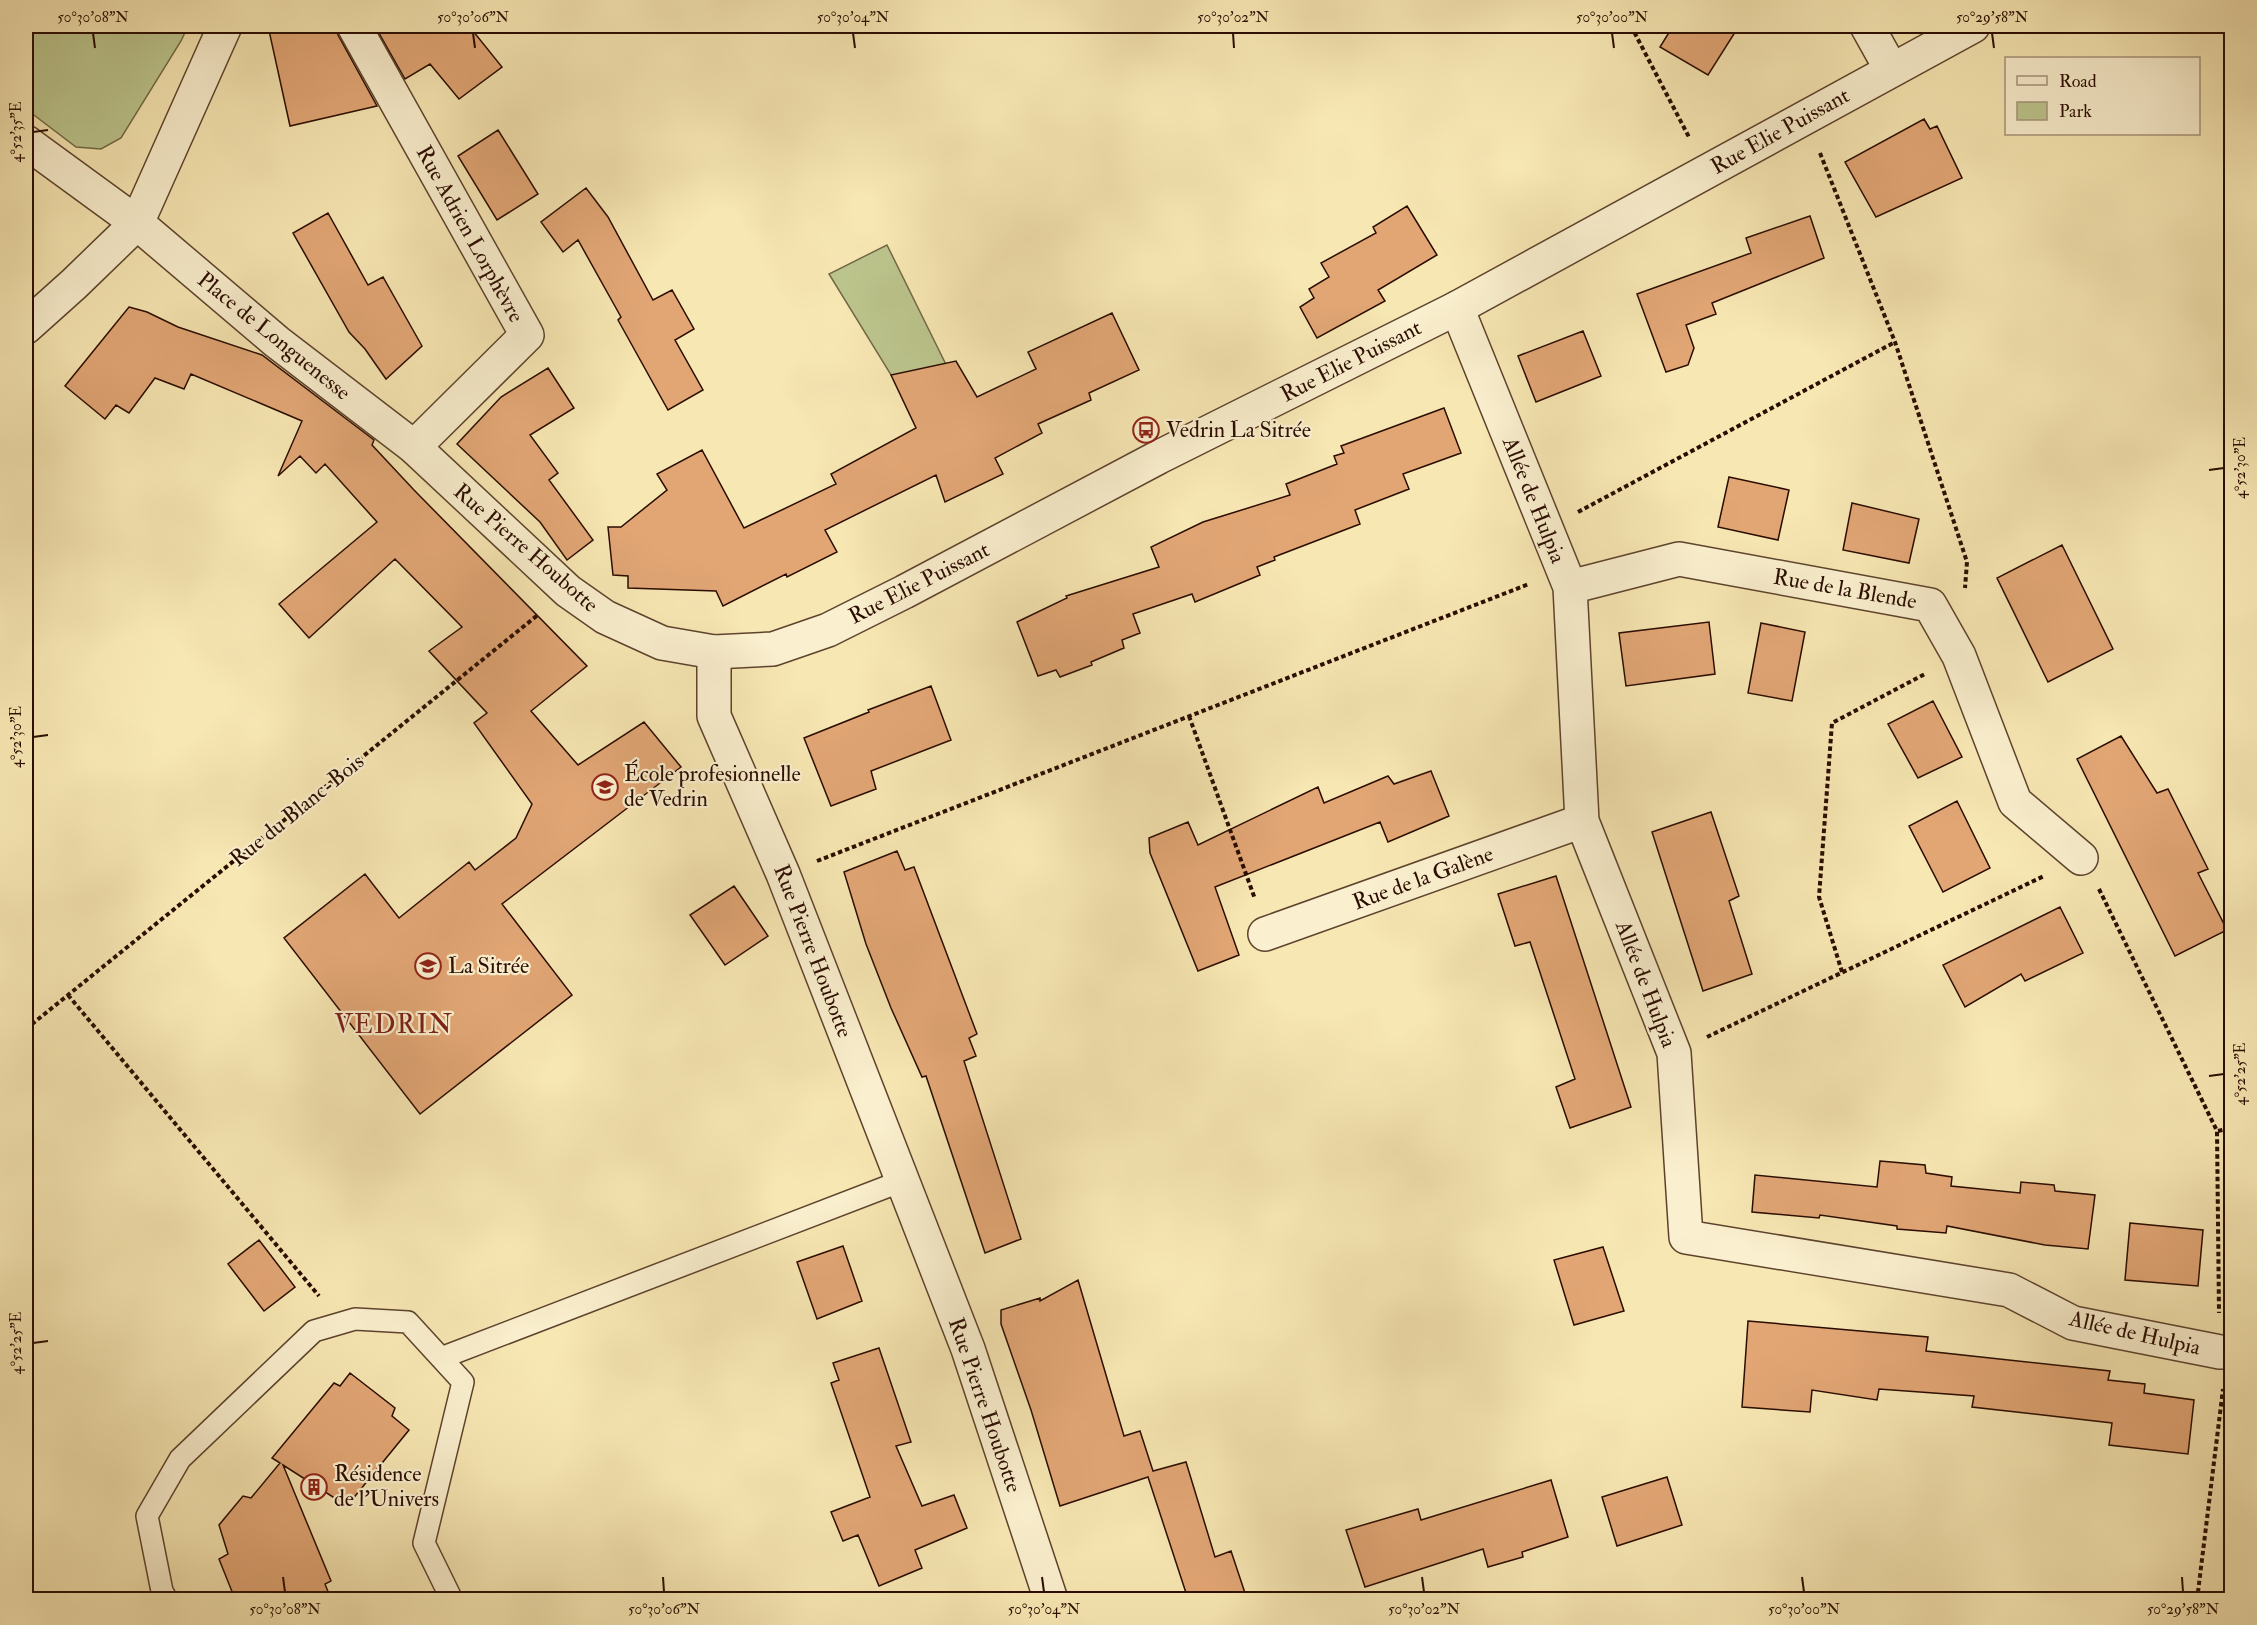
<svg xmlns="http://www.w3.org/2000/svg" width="2257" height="1625" font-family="'IM FELL Double Pica',serif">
  <rect width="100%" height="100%" fill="#f7e7b3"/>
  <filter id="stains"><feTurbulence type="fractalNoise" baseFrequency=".00333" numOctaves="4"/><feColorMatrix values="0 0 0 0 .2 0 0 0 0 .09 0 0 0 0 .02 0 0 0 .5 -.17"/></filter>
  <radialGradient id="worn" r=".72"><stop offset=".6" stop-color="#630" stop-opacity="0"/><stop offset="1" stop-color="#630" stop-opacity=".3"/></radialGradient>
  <path fill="#bcc58d" stroke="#736846" stroke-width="1.5" d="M 26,26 L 188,26 L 181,41 L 121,138 L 101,149 L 76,147 L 26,109 Z
    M 887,245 L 965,403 L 891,375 L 829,274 Z"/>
  <path fill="#e2a675" stroke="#2a0c00" stroke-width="1.5" d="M 268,26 L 335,26 L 338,35 L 377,106 L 290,126 Z
    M 375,26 L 469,26 L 502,67 L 459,99 L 430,64 L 405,79 Z
    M 1673,26 L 1739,26 L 1708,75 L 1660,47 Z
    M 1924,119 L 1930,129 L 1937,126 L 1962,178 L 1876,217 L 1845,162 Z
    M 498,130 L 538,194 L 497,220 L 458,156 Z
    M 586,188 L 608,217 L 653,300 L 672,290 L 694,329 L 675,340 L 703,390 L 668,410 L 618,320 L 621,317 L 578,240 L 563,252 L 541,222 Z
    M 1407,206 L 1437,255 L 1378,290 L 1385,301 L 1317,338 L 1300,307 L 1314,298 L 1309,289 L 1329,277 L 1321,263 L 1376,233 L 1373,227 Z
    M 328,213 L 368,285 L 383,277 L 422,346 L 386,379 L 365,349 L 349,332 L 293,233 Z
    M 1810,216 L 1824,258 L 1712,303 L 1716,314 L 1686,325 L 1694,348 L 1688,365 L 1666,372 L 1637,294 L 1751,253 L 1746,238 Z
    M 129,307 L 147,312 L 178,327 L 262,355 L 374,440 L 372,445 L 414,490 L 587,666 L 531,711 L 578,765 L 644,722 L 681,767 L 502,904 L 572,995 L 420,1114 L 284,938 L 365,874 L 399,918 L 469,862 L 475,870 L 516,838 L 532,804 L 474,723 L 487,713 L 429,651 L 462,627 L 395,559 L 309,638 L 279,604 L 377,522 L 325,464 L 316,473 L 300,456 L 278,476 L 302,421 L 191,374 L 184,389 L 155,378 L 129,413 L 116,405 L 105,419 L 65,386 Z
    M 1112,313 L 1139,370 L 1089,393 L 1091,400 L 1038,424 L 1042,433 L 995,458 L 1003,474 L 945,502 L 936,475 L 825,530 L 837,552 L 787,577 L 786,574 L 723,606 L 716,591 L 628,588 L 628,576 L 613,575 L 608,527 L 621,527 L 667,490 L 657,474 L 702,450 L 744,528 L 836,484 L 831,474 L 916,428 L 891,375 L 956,361 L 977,397 L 1036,369 L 1028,352 Z
    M 1583,331 L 1601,376 L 1536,402 L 1518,356 Z
    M 548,368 L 574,408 L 530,435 L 558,473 L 549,480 L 593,540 L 567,560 L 540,522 L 457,444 L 501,397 Z
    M 1444,408 L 1461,453 L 1403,474 L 1409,489 L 1355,510 L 1360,524 L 1274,557 L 1275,560 L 1257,567 L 1260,575 L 1195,602 L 1192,594 L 1133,614 L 1140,633 L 1122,640 L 1124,648 L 1091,662 L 1092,665 L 1060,677 L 1056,670 L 1038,676 L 1017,622 L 1067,598 L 1066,596 L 1159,567 L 1151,547 L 1203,522 L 1290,495 L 1286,484 L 1337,464 L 1334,456 L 1344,453 L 1341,446 Z
    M 1729,477 L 1789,490 L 1778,540 L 1718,527 Z
    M 1852,503 L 1919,519 L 1909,563 L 1843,550 Z
    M 2062,545 L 2113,649 L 2048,682 L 1997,578 Z
    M 1709,622 L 1715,674 L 1626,686 L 1619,633 Z
    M 1761,623 L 1805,632 L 1792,701 L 1748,693 Z
    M 931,686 L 951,740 L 871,771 L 876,789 L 831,806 L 804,738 L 869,712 L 868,710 Z
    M 1933,701 L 1962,757 L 1918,778 L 1888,724 Z
    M 2121,736 L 2157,793 L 2168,789 L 2208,869 L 2198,873 L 2227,930 L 2175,956 L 2077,759 Z
    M 1431,771 L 1449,816 L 1388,842 L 1380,822 L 1215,887 L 1239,955 L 1198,971 L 1150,853 L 1149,838 L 1188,822 L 1198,845 L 1318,787 L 1324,803 L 1388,776 L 1394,784 Z
    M 1957,801 L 1990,868 L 1943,892 L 1909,826 Z
    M 1711,812 L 1739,896 L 1729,901 L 1752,974 L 1703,991 L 1652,832 Z
    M 897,851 L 905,870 L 914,867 L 977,1034 L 969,1038 L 976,1056 L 964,1061 L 1021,1239 L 985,1253 L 926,1076 L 922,1077 L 891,1008 L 866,944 L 844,872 Z
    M 1556,876 L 1631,1107 L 1570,1128 L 1556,1087 L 1575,1079 L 1530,942 L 1515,946 L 1498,894 Z
    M 734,886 L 768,936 L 725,965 L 690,915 Z
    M 2060,907 L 2083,953 L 2025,981 L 2021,974 L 1965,1007 L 1943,965 Z
    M 1880,1161 L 1925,1165 L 1926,1173 L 1952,1177 L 1951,1186 L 2020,1193 L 2021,1182 L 2054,1185 L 2055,1191 L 2095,1195 L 2088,1249 L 2045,1245 L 1947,1226 L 1946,1233 L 1897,1229 L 1897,1226 L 1820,1215 L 1819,1218 L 1752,1212 L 1755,1175 L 1877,1187 Z
    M 2130,1223 L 2203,1230 L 2198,1286 L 2125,1280 Z
    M 259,1240 L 295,1287 L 264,1311 L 228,1264 Z
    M 843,1246 L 862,1301 L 817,1319 L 797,1262 Z
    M 1603,1247 L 1624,1311 L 1574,1325 L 1554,1260 Z
    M 1078,1280 L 1124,1436 L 1140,1431 L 1153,1471 L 1186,1462 L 1215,1557 L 1231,1551 L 1247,1599 L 1188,1599 L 1148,1477 L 1060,1506 L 1031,1410 L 1001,1324 L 1001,1310 L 1040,1298 L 1040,1301 Z
    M 1748,1321 L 1928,1337 L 1926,1351 L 2110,1371 L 2108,1380 L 2145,1384 L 2144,1393 L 2194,1400 L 2188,1454 L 2109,1445 L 2112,1423 L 1972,1407 L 1974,1396 L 1879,1389 L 1877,1400 L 1812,1390 L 1810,1412 L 1742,1407 Z
    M 879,1348 L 911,1442 L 896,1446 L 922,1506 L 954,1495 L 967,1528 L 915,1550 L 922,1568 L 879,1586 L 858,1535 L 843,1541 L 831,1512 L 870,1497 L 831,1383 L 839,1380 L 833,1363 Z
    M 350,1373 L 395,1408 L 392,1416 L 409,1430 L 347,1506 L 283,1465 L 331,1581 L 325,1584 L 331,1599 L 235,1599 L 219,1559 L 228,1554 L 219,1525 L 243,1496 L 251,1498 L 280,1463 L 272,1458 L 334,1383 L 340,1386 Z
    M 1667,1477 L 1682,1525 L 1617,1546 L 1602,1497 Z
    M 1551,1480 L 1568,1537 L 1522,1552 L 1523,1557 L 1488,1567 L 1483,1549 L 1365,1587 L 1346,1530 L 1418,1509 L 1421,1520 Z"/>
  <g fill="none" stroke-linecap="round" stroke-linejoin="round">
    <g stroke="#5d432d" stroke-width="24">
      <path id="service" d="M 441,1358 L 902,1181
        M 167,1600 L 162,1591 L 147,1516 L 180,1459 L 314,1331 L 355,1319 L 408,1322 L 463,1382 L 424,1543 L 452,1600"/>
    </g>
    <g stroke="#5d432d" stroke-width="36">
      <path id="minor" d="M 354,26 L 527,335 L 414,447
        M 1867,26 L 1891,69
        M 26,142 L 137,223 L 225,26
        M 1457,308 L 1570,587 L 1582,821 L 1674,1053 L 1686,1237 L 2009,1290 L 2073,1323 L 2220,1352 L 2232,1352
        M 1570,587 L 1679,559 L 1930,605 L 1959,656 L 2015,802 L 2081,858
        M 714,652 L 714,716 L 783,874 L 968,1349 L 1051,1600
        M 1265,934 L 1582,821"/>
    </g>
    <g stroke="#5d432d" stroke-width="36">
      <path id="tertiary" d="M 26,327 L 74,284 L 137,223 L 277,342 L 414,447 L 568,591 L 605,617 L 662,643 L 714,652 L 773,649 L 828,630 L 904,592 L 1159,457 L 1457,308 L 1973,26"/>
    </g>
    <path stroke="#2a0c00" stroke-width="4" stroke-dasharray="4.5 3" stroke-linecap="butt" d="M 1631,26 L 1690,139
      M 1820,153 L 1895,342 L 1967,562 L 1965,588
      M 1578,512 L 1895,342
      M 1189,716 L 1255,899
      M 817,861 L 1529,584
      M 2099,889 L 2217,1131 L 2219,1313
      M 1842,972 L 1819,897 L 1832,723 L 1925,674
      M 68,995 L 319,1296
      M 26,1029 L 539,614
      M 1707,1037 L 2044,876
      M 2218,1131 L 2232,1128
      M 2197,1600 L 2223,1389"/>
    <use href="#service" stroke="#faefce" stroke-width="21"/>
    <use href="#minor" stroke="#faefce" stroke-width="33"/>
    <use href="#tertiary" stroke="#faefce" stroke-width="33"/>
  </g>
  <path fill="none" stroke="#2a0c00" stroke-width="2" d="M 93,33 L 95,48M 473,33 L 475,48M 853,33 L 855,48M 1233,33 L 1234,48M 1612,33 L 1614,48M 1992,33 L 1994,48M 33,132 L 48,130M 2209,470 L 2224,468M 33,737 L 48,735M 2209,1076 L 2224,1074M 33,1343 L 48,1341M 283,1577 L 285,1592M 663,1577 L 664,1592M 1042,1577 L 1044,1592M 1422,1577 L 1424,1592M 1802,1577 L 1804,1592M 2182,1577 L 2183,1592"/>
  <defs>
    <g id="bus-ring" transform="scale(1.35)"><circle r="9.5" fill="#faefce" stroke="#8f2418" stroke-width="1.5"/><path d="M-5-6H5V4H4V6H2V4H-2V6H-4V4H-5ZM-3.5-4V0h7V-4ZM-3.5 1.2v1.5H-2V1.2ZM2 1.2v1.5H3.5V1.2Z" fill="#8f2418"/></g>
    <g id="school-ring" transform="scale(1.35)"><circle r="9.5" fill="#faefce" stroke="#8f2418" stroke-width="1.5"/><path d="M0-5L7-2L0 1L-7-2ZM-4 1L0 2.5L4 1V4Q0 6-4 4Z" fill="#8f2418"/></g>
    <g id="building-ring" transform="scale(1.35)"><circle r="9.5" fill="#faefce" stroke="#8f2418" stroke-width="1.5"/><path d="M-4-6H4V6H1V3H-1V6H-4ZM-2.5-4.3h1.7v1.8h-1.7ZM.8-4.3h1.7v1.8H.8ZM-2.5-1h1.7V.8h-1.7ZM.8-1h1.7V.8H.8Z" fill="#8f2418"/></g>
  </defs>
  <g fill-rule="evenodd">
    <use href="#bus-ring" x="1146" y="430"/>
    <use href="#school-ring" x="605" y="787"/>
    <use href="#school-ring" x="428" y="966"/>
    <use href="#building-ring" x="314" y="1487"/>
  </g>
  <g text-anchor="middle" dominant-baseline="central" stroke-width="4.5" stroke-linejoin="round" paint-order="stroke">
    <g font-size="22" fill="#2a0c00" stroke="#faefce">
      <text transform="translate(1780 131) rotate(-29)">Rue Elie Puissant</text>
      <text transform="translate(470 234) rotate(61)">Rue Adrien Lorphèvre</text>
      <text transform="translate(274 336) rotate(39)">Place de Longuenesse</text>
      <text transform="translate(1351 361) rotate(-27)">Rue Elie Puissant</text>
      <text transform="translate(1534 500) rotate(68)">Allée de Hulpia</text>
      <text transform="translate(526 548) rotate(41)">Rue Pierre Houbotte</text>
      <text transform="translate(919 583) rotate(-27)">Rue Elie Puissant</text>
      <text transform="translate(1845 589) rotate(10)">Rue de la Blende</text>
      <text transform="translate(297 810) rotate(-39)">Rue du Blanc-Bois</text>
      <text transform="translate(1423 878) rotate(-20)">Rue de la Galène</text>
      <text transform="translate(813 951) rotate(69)">Rue Pierre Houbotte</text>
      <text transform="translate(1646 984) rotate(69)">Allée de Hulpia</text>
      <text transform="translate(2135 1333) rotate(13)">Allée de Hulpia</text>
      <text transform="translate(985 1405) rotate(71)">Rue Pierre Houbotte</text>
    </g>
    <g font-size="22" fill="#2a0c00" stroke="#faefce" text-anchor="start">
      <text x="1166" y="430">Vedrin La Sitrée</text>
      <text x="624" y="774">École profesionnelle<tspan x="624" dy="25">de Vedrin</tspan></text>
      <text x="448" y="966">La Sitrée</text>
      <text x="334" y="1474">Résidence<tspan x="334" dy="25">de l'Univers</tspan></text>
    </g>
    <g font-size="26" letter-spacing="1.5" fill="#7a1f14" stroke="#faefce">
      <text x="394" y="1025">VEDRIN</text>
    </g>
  </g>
  <rect width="2257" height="1625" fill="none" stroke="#f7e7b3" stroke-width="66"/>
  <rect x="2005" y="57" width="195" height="78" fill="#faefce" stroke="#a7947c" stroke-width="1.5"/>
  <rect x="2017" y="76" width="30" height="9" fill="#faefce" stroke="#a7947c" stroke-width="1.5"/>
  <text x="2059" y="87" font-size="18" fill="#2a0c00">Road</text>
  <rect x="2017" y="102" width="30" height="18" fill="#bcc58d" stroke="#a7947c" stroke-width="1.5"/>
  <text x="2059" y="117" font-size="18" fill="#2a0c00">Park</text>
  <rect x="33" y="33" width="2191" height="1559" fill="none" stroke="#2a0c00" stroke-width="2"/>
  <g font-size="15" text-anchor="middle" fill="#2a0c00">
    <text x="93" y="22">50°30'08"N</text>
    <text x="473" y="22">50°30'06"N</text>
    <text x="853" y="22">50°30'04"N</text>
    <text x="1233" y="22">50°30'02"N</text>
    <text x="1612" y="22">50°30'00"N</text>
    <text x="1992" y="22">50°29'58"N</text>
    <text transform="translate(16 132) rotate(-90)" y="5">4°52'35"E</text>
    <text transform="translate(2240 468) rotate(-90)" y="5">4°52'30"E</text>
    <text transform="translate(16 737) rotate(-90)" y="5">4°52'30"E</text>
    <text transform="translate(2240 1074) rotate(-90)" y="5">4°52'25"E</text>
    <text transform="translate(16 1343) rotate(-90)" y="5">4°52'25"E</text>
    <text x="285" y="1614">50°30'08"N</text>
    <text x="664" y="1614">50°30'06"N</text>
    <text x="1044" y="1614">50°30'04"N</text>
    <text x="1424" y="1614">50°30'02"N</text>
    <text x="1804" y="1614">50°30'00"N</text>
    <text x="2183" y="1614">50°29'58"N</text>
  </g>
  <rect width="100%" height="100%" filter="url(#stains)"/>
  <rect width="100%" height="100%" fill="url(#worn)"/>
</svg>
